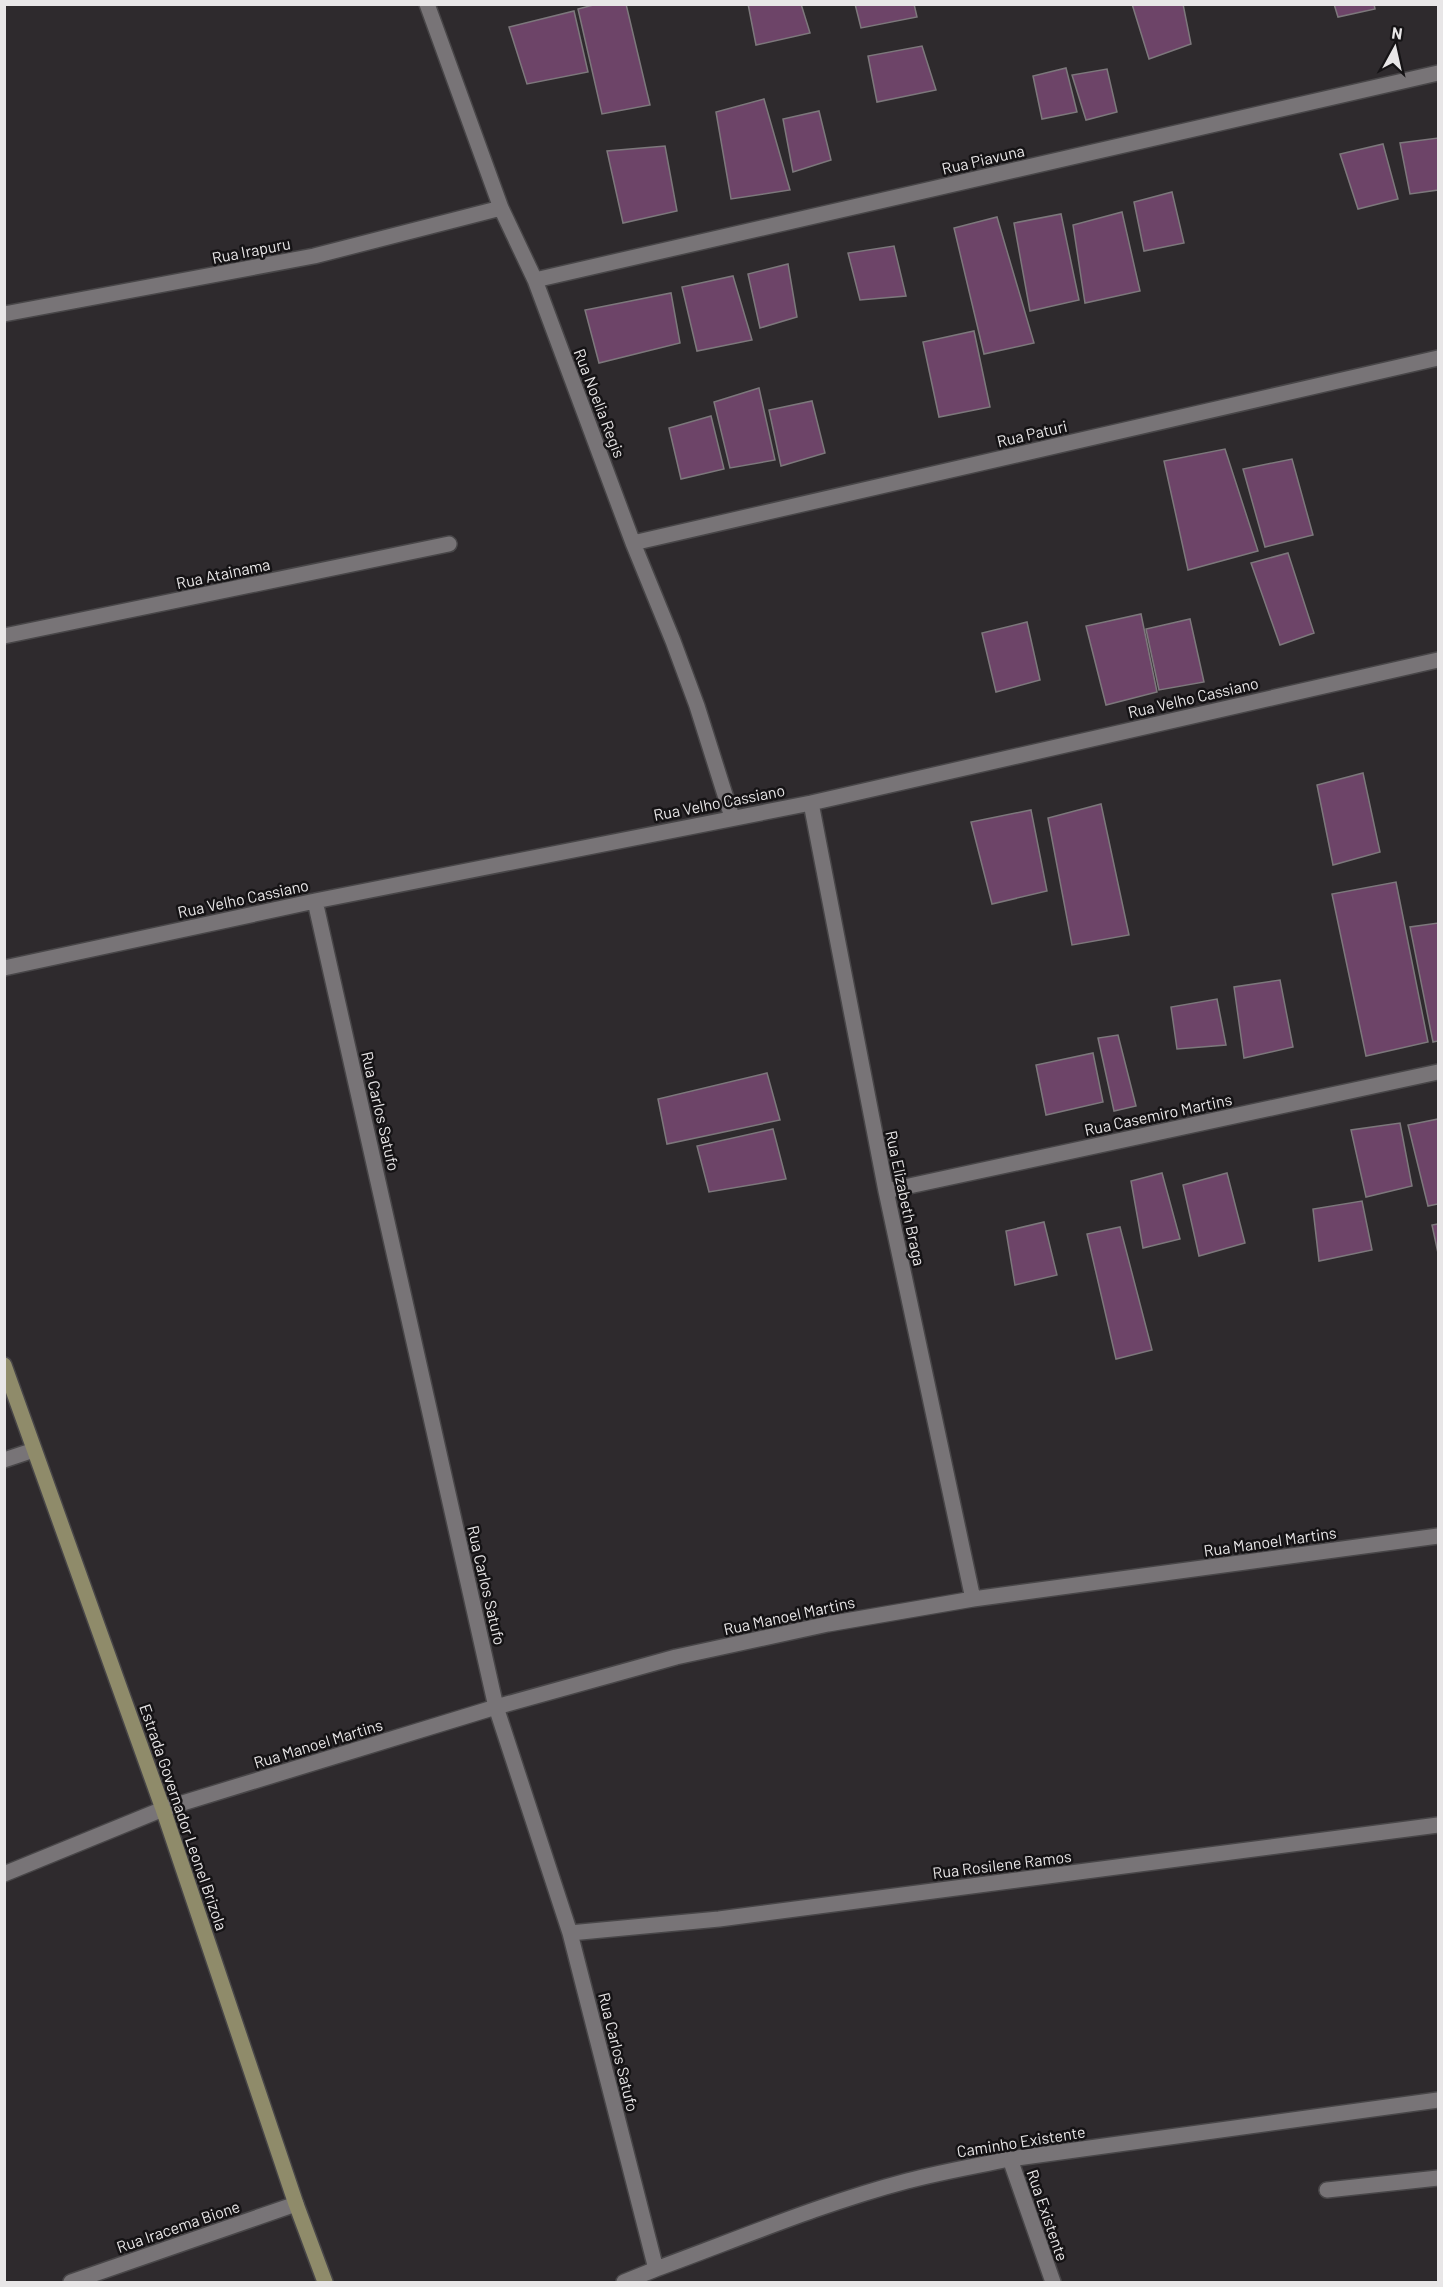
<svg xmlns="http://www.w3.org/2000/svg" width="1443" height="2287" font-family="Barlow,sans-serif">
  <rect width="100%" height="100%" fill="#2e2a2d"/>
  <path fill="#6d4468" stroke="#7d787c" stroke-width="1.5" d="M 597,4 L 626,4 L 650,105 L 602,114 L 578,9 Z
    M 748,4 L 801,4 L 810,33 L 756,45 Z
    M 855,4 L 914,4 L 917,17 L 861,28 Z
    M 1132,4 L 1183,4 L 1191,44 L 1149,59 Z
    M 1334,4 L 1374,4 L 1375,9 L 1338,17 Z
    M 574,11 L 588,72 L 527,84 L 509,27 Z
    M 922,46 L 936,90 L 877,102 L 868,56 Z
    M 1066,68 L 1077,112 L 1042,119 L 1033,76 Z
    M 1107,69 L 1117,112 L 1086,120 L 1072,75 Z
    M 764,99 L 790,190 L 731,199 L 716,112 Z
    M 819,111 L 831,160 L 793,172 L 783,119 Z
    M 1438,138 L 1438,190 L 1410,194 L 1400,143 Z
    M 1383,144 L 1398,199 L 1358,209 L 1340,154 Z
    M 665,146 L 677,211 L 623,223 L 607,151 Z
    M 1172,192 L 1184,243 L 1144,251 L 1134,202 Z
    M 1122,212 L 1140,291 L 1085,303 L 1073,225 Z
    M 1061,214 L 1079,300 L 1030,311 L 1014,223 Z
    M 997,217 L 1034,343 L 984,354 L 954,228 Z
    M 894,246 L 906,296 L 860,300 L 848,253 Z
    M 788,264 L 797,317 L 760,328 L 748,274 Z
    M 733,276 L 752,340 L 697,351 L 682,287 Z
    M 671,293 L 680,343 L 599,363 L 585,310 Z
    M 974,331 L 990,407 L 939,417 L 923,342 Z
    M 759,388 L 775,460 L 730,468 L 714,402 Z
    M 812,401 L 825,453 L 781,466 L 769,410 Z
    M 711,416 L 724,469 L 681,479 L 669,428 Z
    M 1225,449 L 1258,551 L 1188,570 L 1164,461 Z
    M 1292,459 L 1313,535 L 1265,547 L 1243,469 Z
    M 1288,553 L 1314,633 L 1280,645 L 1251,563 Z
    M 1141,614 L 1157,692 L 1106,705 L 1086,626 Z
    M 1190,619 L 1204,682 L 1159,690 L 1146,629 Z
    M 1027,622 L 1040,680 L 996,692 L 982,633 Z
    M 1363,773 L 1380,852 L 1333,865 L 1317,785 Z
    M 1101,804 L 1129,935 L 1072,945 L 1048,818 Z
    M 1031,810 L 1047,891 L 992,904 L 971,822 Z
    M 1396,882 L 1428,1042 L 1366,1056 L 1332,894 Z
    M 1438,923 L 1438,1041 L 1433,1042 L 1410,927 Z
    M 1280,980 L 1293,1047 L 1244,1058 L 1234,987 Z
    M 1217,999 L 1226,1045 L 1177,1049 L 1171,1007 Z
    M 1118,1035 L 1136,1106 L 1114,1111 L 1098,1038 Z
    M 1093,1053 L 1103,1102 L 1046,1115 L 1036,1065 Z
    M 767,1073 L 780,1120 L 667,1144 L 658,1099 Z
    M 1438,1119 L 1438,1204 L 1428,1206 L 1408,1125 Z
    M 1400,1123 L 1412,1186 L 1366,1197 L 1351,1130 Z
    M 773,1129 L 786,1179 L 709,1192 L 697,1146 Z
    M 1162,1173 L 1180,1239 L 1143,1248 L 1131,1181 Z
    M 1227,1173 L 1245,1243 L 1199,1256 L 1183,1185 Z
    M 1362,1201 L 1372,1250 L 1319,1261 L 1313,1209 Z
    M 1044,1222 L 1057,1275 L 1015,1285 L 1006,1231 Z
    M 1438,1224 L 1438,1253 L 1432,1225 Z
    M 1120,1227 L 1152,1350 L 1116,1359 L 1087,1234 Z"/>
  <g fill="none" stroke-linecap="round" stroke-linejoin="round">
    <g stroke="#484648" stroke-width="18">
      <path id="minor" d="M 427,4 L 501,208 L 535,280 L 633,543 L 673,641 L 697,706 L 732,817
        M 535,280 L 1438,73
        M 4,314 L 314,256 L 501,208
        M 633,543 L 1438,358
        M 4,636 L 449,544
        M 811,803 L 886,1191 L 973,1599
        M 315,901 L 496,1707 L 570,1933 L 656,2269
        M 4,968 L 315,901 L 811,803 L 1438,660
        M 886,1191 L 1438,1072
        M 4,1460 L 34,1450
        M 4,1874 L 163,1809 L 496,1707 L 676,1657 L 828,1624 L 973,1599 L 1438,1536
        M 570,1933 L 719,1919 L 1438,1825
        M 1010,2159 L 1053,2282
        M 1327,2190 L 1438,2178
        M 71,2282 L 296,2204
        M 624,2282 L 656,2269 C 738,2239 823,2203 907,2181 C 941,2172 975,2166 1010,2159 L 1438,2100"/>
    </g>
    <g stroke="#484648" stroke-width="18">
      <path id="secondary" d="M 4,1365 L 163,1809 L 296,2204 L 325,2282"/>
    </g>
    <use href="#minor" stroke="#787477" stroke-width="15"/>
    <use href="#secondary" stroke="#8f8b6a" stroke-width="15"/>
  </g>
  <g text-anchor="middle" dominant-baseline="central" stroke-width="5" stroke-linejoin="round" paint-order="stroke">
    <g font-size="16" fill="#e8e6e7" stroke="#151315">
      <text transform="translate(983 159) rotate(-13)">Rua Piavuna</text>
      <text transform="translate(251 250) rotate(-11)">Rua Irapuru</text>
      <text transform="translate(600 403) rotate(69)">Rua Noelia Regis</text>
      <text transform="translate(1032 433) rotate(-13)">Rua Paturi</text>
      <text transform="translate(223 573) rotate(-12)">Rua Atainama</text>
      <text transform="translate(1193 697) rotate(-13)">Rua Velho Cassiano</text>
      <text transform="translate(719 802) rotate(-11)">Rua Velho Cassiano</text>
      <text transform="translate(243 898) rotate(-12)">Rua Velho Cassiano</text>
      <text transform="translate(381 1111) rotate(77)">Rua Carlos Satufo</text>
      <text transform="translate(1158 1114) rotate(-12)">Rua Casemiro Martins</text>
      <text transform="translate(906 1198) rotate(78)">Rua Elizabeth Braga</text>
      <text transform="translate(1270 1541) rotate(-8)">Rua Manoel Martins</text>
      <text transform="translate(487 1585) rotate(77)">Rua Carlos Satufo</text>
      <text transform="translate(789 1615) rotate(-12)">Rua Manoel Martins</text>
      <text transform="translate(318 1743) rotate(-17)">Rua Manoel Martins</text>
      <text transform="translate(184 1817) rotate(71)">Estrada Governador Leonel Brizola</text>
      <text transform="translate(1002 1864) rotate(-7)">Rua Rosilene Ramos</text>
      <text transform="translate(619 2052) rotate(76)">Rua Carlos Satufo</text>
      <text transform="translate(1021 2141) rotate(-9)">Caminho Existente</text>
      <text transform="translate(1048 2215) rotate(71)">Rua Existente</text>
      <text transform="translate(178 2226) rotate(-19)">Rua Iracema Bione</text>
    </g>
  </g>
  <rect width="1443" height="2287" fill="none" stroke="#e8e6e7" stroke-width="12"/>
  <g transform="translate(1395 48) rotate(8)" stroke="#151315" stroke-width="4.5" paint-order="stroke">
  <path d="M0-4.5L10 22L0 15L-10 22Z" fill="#e8e6e7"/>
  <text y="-9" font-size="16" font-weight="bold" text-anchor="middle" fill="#e8e6e7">N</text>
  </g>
</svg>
